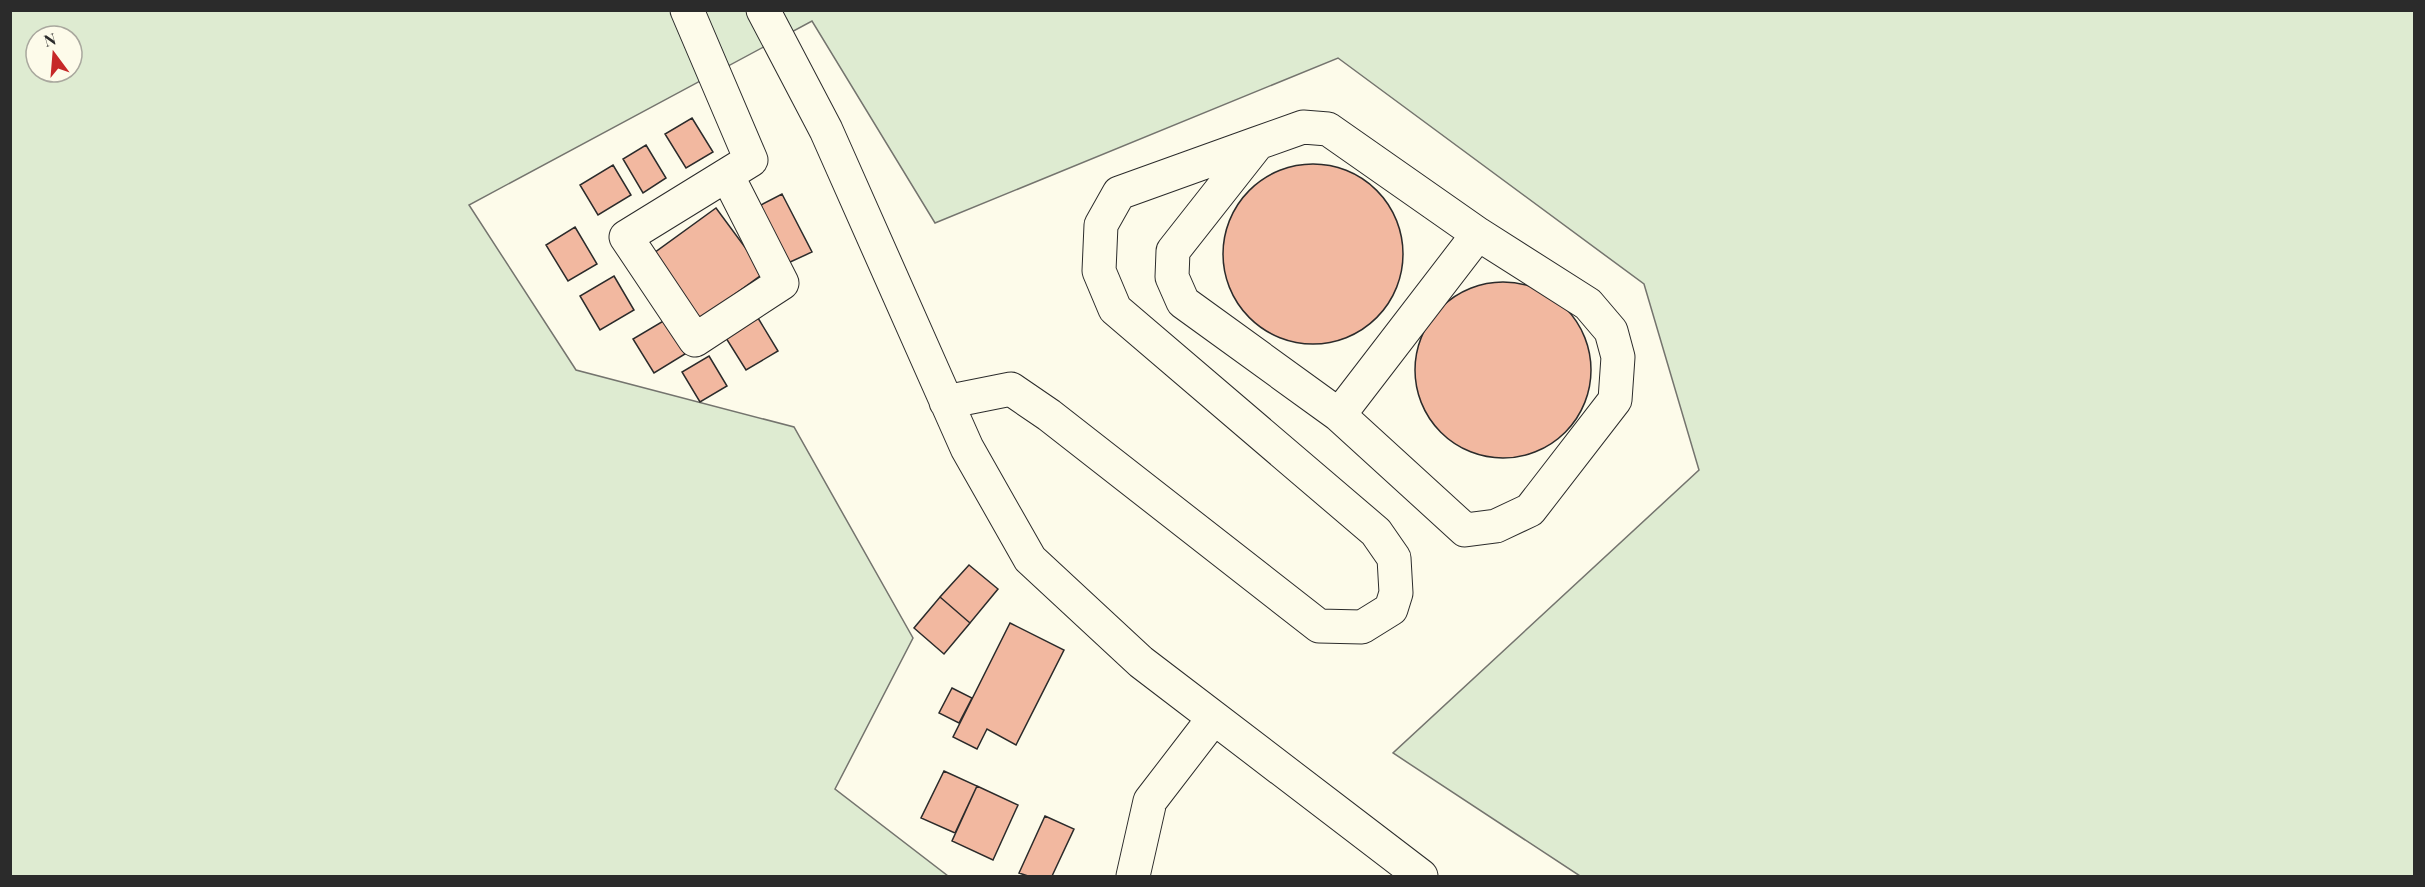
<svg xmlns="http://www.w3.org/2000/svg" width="2425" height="887" font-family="'Playfair Display',serif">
  <rect width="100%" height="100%" fill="#fdfbea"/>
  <path fill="#deebd1" stroke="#74746e" stroke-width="1.5" fill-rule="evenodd" d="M 10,11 L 2414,11 L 2414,876 L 1580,876 L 1393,753 L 1699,470 L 1644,284 L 1338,58 L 935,223 L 812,21 L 469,205 L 576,370 L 794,427 L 913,638 L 835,789 L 948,876 L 11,876 ZM 36,36 L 72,36 L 72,72 L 36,72 Z"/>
  <path fill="#f2b8a0" stroke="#2b2b2b" stroke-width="1.5" d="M 692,118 L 713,152 L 686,168 L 665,134 Z
    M 646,145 L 666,178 L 643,193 L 623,159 Z
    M1223 254a90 90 0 1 1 180 0a90 90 0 1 1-180 0Z
    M 613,165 L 631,195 L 598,215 L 580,185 Z
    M 782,194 L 812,252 L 788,263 L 759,206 Z
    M 716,208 L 764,273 L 695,323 L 647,258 Z
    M 575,227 L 597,264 L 568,281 L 546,245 Z
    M 614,276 L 634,310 L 600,330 L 580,296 Z
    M1415 370a88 88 0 1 1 176 0a88 88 0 1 1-176 0Z
    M 758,318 L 778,351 L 746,370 L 726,338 Z
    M 665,320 L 685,354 L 654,373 L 633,339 Z
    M 709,356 L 727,386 L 700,402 L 682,372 Z
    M 969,565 L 998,589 L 970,623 L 940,597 Z
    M 940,597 L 970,623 L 944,654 L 914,628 Z
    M 1010,623 L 1064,650 L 1016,745 L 987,729 L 977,749 L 953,737 Z
    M 952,688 L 972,698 L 959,723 L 939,713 Z
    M 944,771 L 977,786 L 955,833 L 921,818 Z
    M 977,786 L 1018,805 L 993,860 L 952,841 Z
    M 1045,816 L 1074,829 L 1052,876 L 1028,876 L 1019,873 Z"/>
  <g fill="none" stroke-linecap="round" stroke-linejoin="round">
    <g stroke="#2b2b2b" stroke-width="35">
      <path id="minor" d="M 687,10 L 751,160 L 626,237 L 695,340 L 782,283 L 727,175
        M 763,10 L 826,130 L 967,448 L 1030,559 L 1141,662 L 1421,876
        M 1303,127 L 1328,129 L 1478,234 L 1588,304 L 1611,331 L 1618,357 L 1615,400 L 1530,510 L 1496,526 L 1465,530 L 1339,415 L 1183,302 L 1172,277 L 1173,251 L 1258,143 Z
        M 946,402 L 1011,389 L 1049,415 L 1319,626 L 1362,627 L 1391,609 L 1396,593 L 1394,558 L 1376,532 L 1115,309 L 1099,271 L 1101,225 L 1119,193 L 1258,143
        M 1339,415 L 1478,234
        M 1133,876 L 1150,801 L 1213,719"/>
    </g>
    <use href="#minor" stroke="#fdfbea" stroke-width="33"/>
  </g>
  <rect width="2425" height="887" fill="none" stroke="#2b2b2b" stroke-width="24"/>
  <g transform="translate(54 54) rotate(344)"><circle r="28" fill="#fdfbea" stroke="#a9a89e" stroke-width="1.5"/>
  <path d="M0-4.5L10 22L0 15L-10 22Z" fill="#c62828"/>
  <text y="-9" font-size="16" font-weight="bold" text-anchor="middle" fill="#2b2b2b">N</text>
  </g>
</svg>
